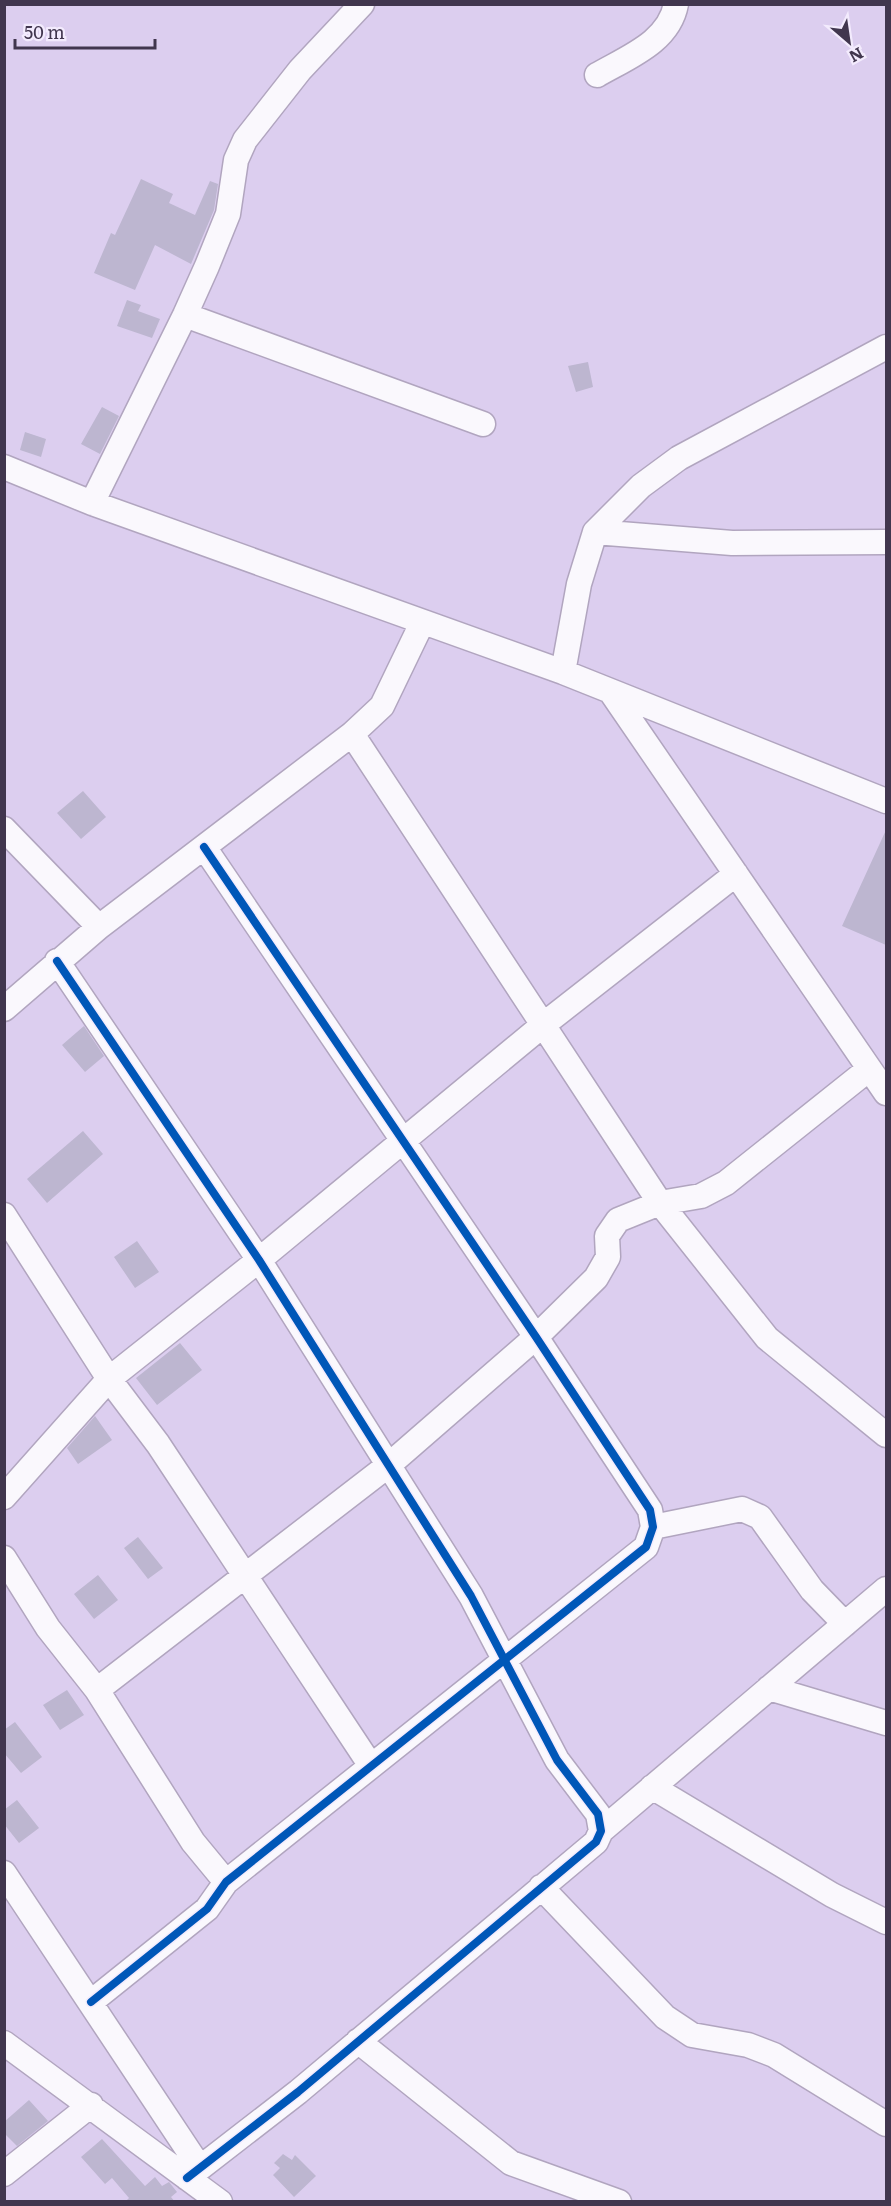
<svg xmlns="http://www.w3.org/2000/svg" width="891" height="2206" font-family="Literata,serif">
  <rect width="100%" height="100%" fill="#dcceef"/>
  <path fill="#bdb6d0" d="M 141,179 L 173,194 L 169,203 L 195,215 L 210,181 L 218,184 L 214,210 L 191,264 L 155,245 L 135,290 L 94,273 L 111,233 L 115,235 Z
    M 127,300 L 141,305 L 138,311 L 160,319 L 152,338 L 117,326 Z
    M 588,362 L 593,387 L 576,392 L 568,366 Z
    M 102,407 L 119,416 L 100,454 L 81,444 Z
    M 25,432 L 46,439 L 41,457 L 20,450 Z
    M 83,791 L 106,817 L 81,839 L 57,813 Z
    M 886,830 L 886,945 L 842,926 Z
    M 84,1026 L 104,1056 L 85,1072 L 62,1045 Z
    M 83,1131 L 103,1154 L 47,1203 L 27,1179 Z
    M 137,1241 L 159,1272 L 135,1288 L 114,1257 Z
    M 180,1343 L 202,1370 L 157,1405 L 136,1378 Z
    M 95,1416 L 112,1440 L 78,1464 L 67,1448 Z
    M 138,1537 L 163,1568 L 148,1579 L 124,1548 Z
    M 98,1575 L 118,1600 L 94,1619 L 74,1594 Z
    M 67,1690 L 84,1715 L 60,1730 L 43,1705 Z
    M 15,1722 L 42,1757 L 21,1773 L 4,1753 L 4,1730 Z
    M 17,1800 L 39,1828 L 19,1843 L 4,1824 L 4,1810 Z
    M 29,2100 L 48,2121 L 17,2146 L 4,2133 L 4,2122 Z
    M 102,2139 L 145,2186 L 155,2177 L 162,2186 L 169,2182 L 177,2192 L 171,2197 L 175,2202 L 125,2202 L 129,2198 L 112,2178 L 105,2184 L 81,2157 Z
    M 283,2154 L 292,2160 L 295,2155 L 316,2176 L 294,2197 L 273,2175 L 280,2168 L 274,2163 Z"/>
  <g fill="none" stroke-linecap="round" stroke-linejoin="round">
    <g stroke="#b1a5bf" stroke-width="27">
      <path id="minor" d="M 597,75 C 628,57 669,42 676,4
        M 185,315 L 483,424
        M 4,467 L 92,503 L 563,672 L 886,801
        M 92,503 L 185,315 L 207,266 L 228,214 L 236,160 L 245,140 L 300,70 L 362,4
        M 595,532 L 732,543 L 886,542
        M 563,672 L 579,584 L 595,532 L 641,486 L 679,458 L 886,347
        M 611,692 L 886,1093
        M 352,734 L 660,1203 L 767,1338 L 886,1435
        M 4,829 L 99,927
        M 57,961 L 259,1260 L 471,1596 L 557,1760 L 598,1814 L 601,1831 L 596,1842 L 298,2092 L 187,2178
        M 4,1009 L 99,927 L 352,734 L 382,706 L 422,623
        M 4,1215 L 109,1379 L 158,1444 L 371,1766
        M 4,1497 L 109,1379 L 259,1260 L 543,1025 L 736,874
        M 653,1527 L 742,1509 L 760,1517 L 812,1590 L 845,1624
        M 4,1558 L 48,1628 L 97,1690 L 193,1842 L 226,1882
        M 769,1688 L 886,1723
        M 97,1690 L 390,1464 L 536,1337 L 596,1278 L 608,1257 L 607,1236 L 618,1220 L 660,1203 L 701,1196 L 726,1183 L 869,1069
        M 652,1787 L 832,1895 L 886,1922
        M 601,1831 L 886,1589
        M 4,1873 L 200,2168
        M 541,1887 L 665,2017 L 692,2035 L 748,2045 L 774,2055 L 886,2124
        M 91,2002 L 207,1909 L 226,1882 L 646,1547 L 653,1527 L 650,1510 L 536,1337 L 204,847
        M 358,2041 L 511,2163 L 619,2202
        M 4,2043 L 220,2202
        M 4,2174 L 91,2105"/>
    </g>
    <use href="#minor" stroke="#faf8fd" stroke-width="24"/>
    <g stroke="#f3ebfd" stroke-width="11">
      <path id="cycleway" d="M 57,961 L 259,1260 L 471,1596 L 557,1760 L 598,1814 L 601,1831 L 596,1842 L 298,2092 L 187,2178
        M 91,2002 L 207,1909 L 226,1882 L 646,1547 L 653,1527 L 650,1510 L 536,1337 L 204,847"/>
    </g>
    <use href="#cycleway" stroke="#0057b8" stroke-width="8"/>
  </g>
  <rect width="891" height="2206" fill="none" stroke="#41364e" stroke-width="12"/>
  <g transform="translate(849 42) rotate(151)" stroke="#f3ebfd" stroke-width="4.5" paint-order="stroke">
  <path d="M0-4.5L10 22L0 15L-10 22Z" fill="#41364e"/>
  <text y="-9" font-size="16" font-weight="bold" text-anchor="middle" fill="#41364e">N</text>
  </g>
  <path d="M15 39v9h140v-9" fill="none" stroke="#41364e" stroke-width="3"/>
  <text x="24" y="39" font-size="18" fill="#41364e" stroke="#f3ebfd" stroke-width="4.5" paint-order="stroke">50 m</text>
</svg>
